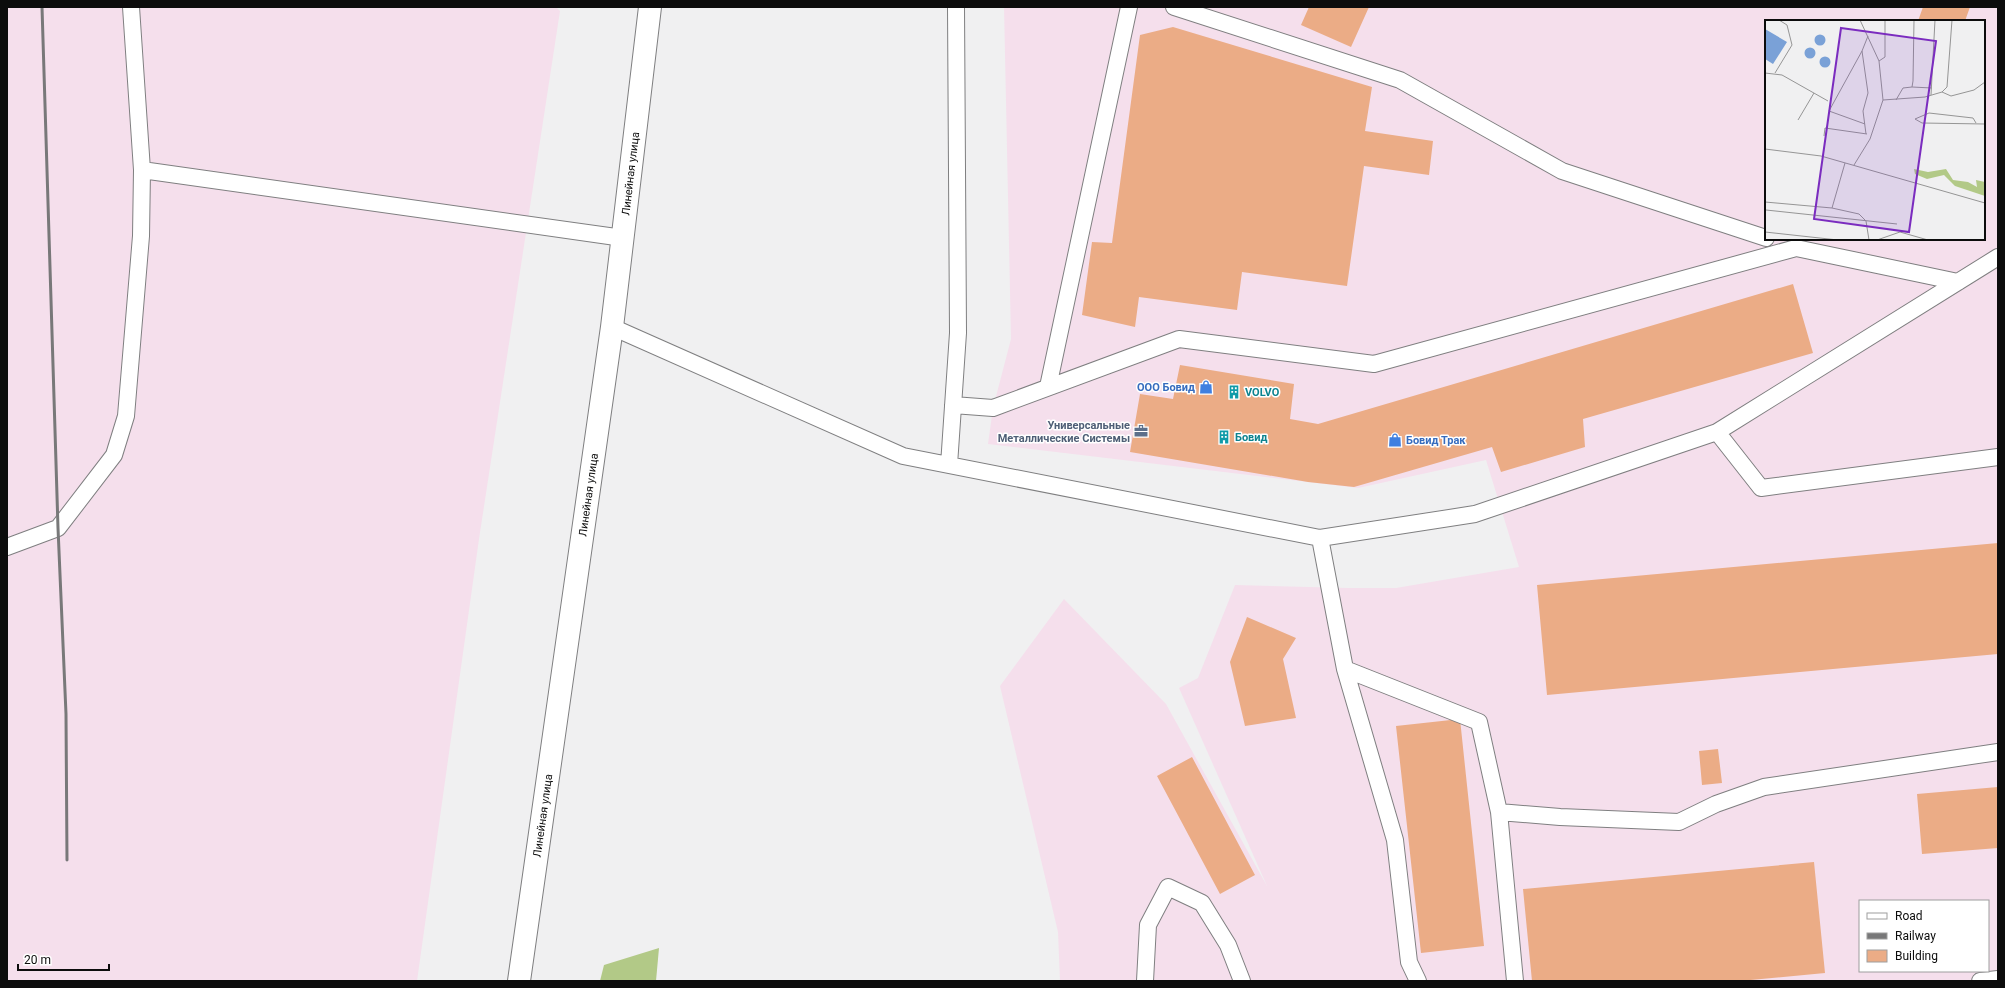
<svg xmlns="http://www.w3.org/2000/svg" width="2005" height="988" font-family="Roboto,sans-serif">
  <rect width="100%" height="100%" fill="#f0f0f1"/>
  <path fill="#f5dfec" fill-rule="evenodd" d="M 7,7 L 556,7 L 560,11 L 479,539 L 417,981 L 7,981 Z
    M 1004,7 L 1998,7 L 1998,981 L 1060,981 L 1058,932 L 1000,686 L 1064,599 L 1166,704 L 1267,886 L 1179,688 L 1198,678 L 1235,585 L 1348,588 L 1396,588 L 1519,567 L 1486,460 L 1358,488 L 988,444 L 993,408 L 1011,339 ZM 1766,21 L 1984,21 L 1984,239 L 1766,239 ZM 1860,901 L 1988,901 L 1988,971 L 1860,971 Z"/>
  <path fill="#b2c987" d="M 659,948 L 656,981 L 600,981 L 604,965 Z"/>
  <path fill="#ebac86" d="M 1309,7 L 1369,7 L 1351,47 L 1301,25 Z
    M 1923,7 L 1970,7 L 1965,21 L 1918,21 Z
    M 1173,27 L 1372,87 L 1365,131 L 1433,141 L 1429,175 L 1364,166 L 1347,286 L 1242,272 L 1237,310 L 1139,297 L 1135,327 L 1082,315 L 1092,242 L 1112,243 L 1140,35 Z
    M 1793,284 L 1813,353 L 1583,419 L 1585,447 L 1501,472 L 1492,447 L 1354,487 L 1308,482 L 1130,452 L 1140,394 L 1173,399 L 1180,365 L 1294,384 L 1290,419 L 1318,424 Z
    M 1998,543 L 1998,654 L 1547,695 L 1537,585 Z
    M 1247,617 L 1296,638 L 1283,659 L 1296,718 L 1245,726 L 1230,662 Z
    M 1460,719 L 1484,946 L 1421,953 L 1396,726 Z
    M 1718,749 L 1722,783 L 1702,785 L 1699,751 Z
    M 1192,757 L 1255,875 L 1220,894 L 1157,776 Z
    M 1998,787 L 1998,848 L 1922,854 L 1917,794 Z
    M 1814,862 L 1825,973 L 1740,981 L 1532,981 L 1523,889 Z"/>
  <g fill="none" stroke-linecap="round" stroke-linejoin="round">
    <g stroke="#7f7f80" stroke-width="18">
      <path id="lane" d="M 131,7 L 142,170 L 623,238
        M 1174,7 L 1400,80 L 1562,171 L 1766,238
        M 612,327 L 903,456 L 1320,538 L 1475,514 L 1717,432 L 1998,257
        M 1048,387 L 1129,7
        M 953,405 L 993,408 L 1179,339 L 1374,364 L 1796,248 L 1958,282
        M 1717,432 L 1761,488 L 1998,457
        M 949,465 L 958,333 L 956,7
        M 1320,538 L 1345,669 L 1395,840 L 1409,962 L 1418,981
        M 7,547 L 58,528 L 114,455 L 126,416 L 141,236 L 142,170
        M 1345,669 L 1479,722 L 1499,812 L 1560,817 L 1679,822 L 1716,804 L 1764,787 L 1998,752
        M 1499,812 L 1515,981
        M 1145,981 L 1148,925 L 1168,887 L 1202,903 L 1228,945 L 1242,981
        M 1980,981 L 1998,979"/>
    </g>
    <g stroke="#7f7f80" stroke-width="24">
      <g id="secondary">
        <path id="s1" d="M 519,981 L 612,327 L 650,7"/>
      </g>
    </g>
    <use href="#lane" stroke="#fff" stroke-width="16"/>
    <use href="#secondary" stroke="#fff" stroke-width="22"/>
    <path stroke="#787879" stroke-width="3" d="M 42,7 L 58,528 L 66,714 L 67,860"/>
  </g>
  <defs>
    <g id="shop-bare" transform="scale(1.08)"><path d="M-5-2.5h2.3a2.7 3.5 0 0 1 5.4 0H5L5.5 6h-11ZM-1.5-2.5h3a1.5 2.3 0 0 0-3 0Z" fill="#3f7fe0" stroke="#fff" stroke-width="2.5" paint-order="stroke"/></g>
    <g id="building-bare" transform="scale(1.08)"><path d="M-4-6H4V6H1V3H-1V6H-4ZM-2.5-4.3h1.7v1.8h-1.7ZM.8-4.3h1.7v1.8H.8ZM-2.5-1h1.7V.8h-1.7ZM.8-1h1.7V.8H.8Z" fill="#0f9aa8" stroke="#fff" stroke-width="2.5" paint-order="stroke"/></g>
    <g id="office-bare" transform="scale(1.08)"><path d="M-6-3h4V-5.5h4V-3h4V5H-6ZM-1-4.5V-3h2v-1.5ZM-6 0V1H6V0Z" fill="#5c6f8a" stroke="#fff" stroke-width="2.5" paint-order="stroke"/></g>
  </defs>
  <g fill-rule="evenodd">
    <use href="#shop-bare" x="1206" y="387"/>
    <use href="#building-bare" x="1234" y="392"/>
    <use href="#office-bare" x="1141" y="431"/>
    <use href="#building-bare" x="1224" y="437"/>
    <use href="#shop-bare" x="1395" y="440"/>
  </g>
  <g text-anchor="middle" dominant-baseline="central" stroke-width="3" stroke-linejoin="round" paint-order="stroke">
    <g font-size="11" fill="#0c0c0c" stroke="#fff">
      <text stroke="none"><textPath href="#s1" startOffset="815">Линейная улица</textPath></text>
      <text stroke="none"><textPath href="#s1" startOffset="491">Линейная улица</textPath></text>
      <text stroke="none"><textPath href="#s1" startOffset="167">Линейная улица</textPath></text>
    </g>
    <g font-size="11" font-weight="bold" fill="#366cbe" stroke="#fff" text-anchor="end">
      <text x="1195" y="387">ООО Бовид</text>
      <text x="1406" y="440" text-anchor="start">Бовид Трак</text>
    </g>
    <g font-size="11" font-weight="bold" fill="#0d838f" stroke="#fff" text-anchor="start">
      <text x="1245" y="392">VOLVO</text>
      <text x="1235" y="437">Бовид</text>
    </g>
    <g font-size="11" font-weight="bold" fill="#4e5e75" stroke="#fff" text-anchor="end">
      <text x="1130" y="425">Универсальные<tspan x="1130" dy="13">Металлические Системы</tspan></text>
    </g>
  </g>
  <g transform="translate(1765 20)">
    <rect width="220" height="220" fill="#f0f0f1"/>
    <path d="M 149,149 L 163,152 L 181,149 L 188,160 L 203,162 L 212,167 L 211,160 L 220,162 L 220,176 L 190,166 L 179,155 L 162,159 L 150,154 Z" fill="#b2c987"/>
    <path d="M 0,9 L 22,22 L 8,44 L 0,39 ZM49.5 20a5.5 5.5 0 1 1 11 0a5.5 5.5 0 1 1-11 0ZM39.5 33a5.5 5.5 0 1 1 11 0a5.5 5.5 0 1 1-11 0ZM54.5 42a5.5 5.5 0 1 1 11 0a5.5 5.5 0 1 1-11 0Z" fill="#7aa1d7"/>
    <path fill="none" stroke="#959595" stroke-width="1" d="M 97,31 L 64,91 L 100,104M 114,41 L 120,37 L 120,0M 0,53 L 17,55 L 63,81M 10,53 L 27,25 L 22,5 L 14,0M 147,67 L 167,68M 177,72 L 182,67 L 187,0M 166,75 L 170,0M 118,80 L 160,77 L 177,72 L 186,76 L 209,70 L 220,62M 131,80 L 138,68 L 147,67 L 148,61 L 149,0M 33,100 L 49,73M 211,103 L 208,98 L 164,93 L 150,99 L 157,103 L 220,104M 101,114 L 98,91 L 103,73 L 97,31 L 103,16M 59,116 L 60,108 L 102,114M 0,129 L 56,136 L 220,183M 89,145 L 105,119 L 118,80 L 114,41 L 95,0M 0,182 L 67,188 L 80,143M 67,188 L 94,194 L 101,201 L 104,220M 1,190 L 132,204M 0,212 L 73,220M 112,220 L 135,212 L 163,220"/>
    <path fill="#7b2cbf" fill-opacity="0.15" stroke="#7b2cbf" stroke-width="2" d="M 76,8 L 171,21 L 144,212 L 49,199 Z"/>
    <rect width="220" height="220" fill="none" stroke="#0c0c0c" stroke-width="2"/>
  </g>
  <rect width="2005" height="988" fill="none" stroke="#0c0c0c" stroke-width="16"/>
  <rect x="1859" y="900" width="130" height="72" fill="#ffffff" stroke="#9e9e9e"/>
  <rect x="1867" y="913" width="20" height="6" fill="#ffffff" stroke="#9e9e9e"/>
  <text x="1895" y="920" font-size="12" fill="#0c0c0c">Road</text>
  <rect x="1867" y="933" width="20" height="6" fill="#787879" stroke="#9e9e9e"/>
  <text x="1895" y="940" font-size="12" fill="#0c0c0c">Railway</text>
  <rect x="1867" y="950" width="20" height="12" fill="#ebac86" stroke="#9e9e9e"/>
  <text x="1895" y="960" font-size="12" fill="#0c0c0c">Building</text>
  <path d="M18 964v6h91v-6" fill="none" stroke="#0c0c0c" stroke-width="2"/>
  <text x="24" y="964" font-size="12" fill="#0c0c0c" stroke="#ffffff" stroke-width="3" paint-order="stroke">20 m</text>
</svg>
